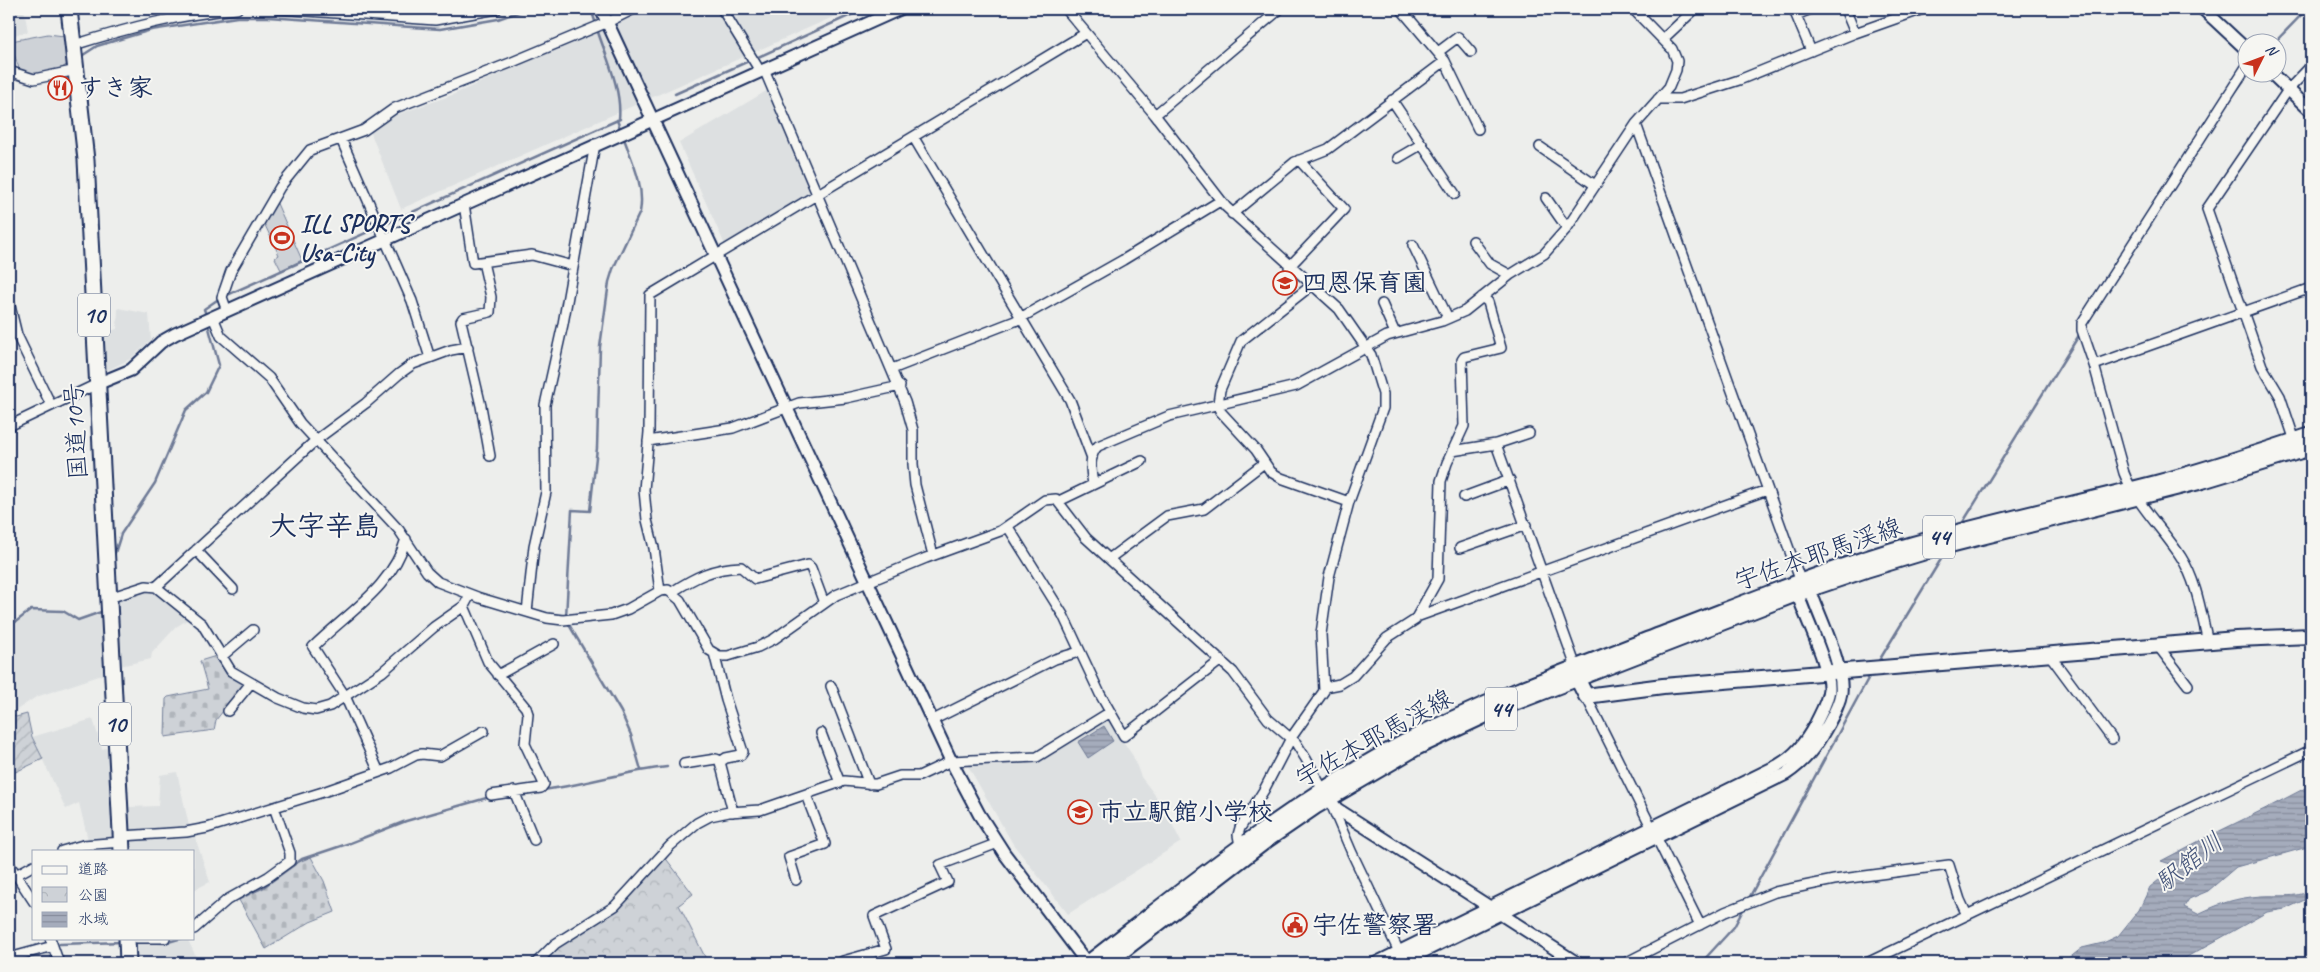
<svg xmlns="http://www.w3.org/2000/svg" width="2320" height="972" font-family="Caveat,'Klee One',sans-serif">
  <defs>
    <pattern id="cemetery-stones" width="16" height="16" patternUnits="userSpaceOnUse" patternTransform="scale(1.25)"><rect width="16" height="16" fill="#ced2d7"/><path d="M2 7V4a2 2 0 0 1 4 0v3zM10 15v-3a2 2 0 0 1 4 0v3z" fill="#b0b5bb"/></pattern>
    <pattern id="park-crowns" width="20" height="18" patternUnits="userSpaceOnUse" patternTransform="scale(1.25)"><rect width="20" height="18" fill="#ced2d7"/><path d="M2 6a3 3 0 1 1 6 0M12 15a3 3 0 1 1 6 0" fill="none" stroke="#b0b5bb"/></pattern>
    <pattern id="garden-furrows" width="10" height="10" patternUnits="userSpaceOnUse" patternTransform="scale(1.25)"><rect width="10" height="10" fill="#ced2d7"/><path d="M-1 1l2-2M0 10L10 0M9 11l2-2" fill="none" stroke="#b0b5bb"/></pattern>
    <pattern id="water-rules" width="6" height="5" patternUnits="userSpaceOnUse" patternTransform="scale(1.25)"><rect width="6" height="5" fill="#a5acbc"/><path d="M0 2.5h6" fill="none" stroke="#868c9c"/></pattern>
  </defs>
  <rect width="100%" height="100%" fill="#edeeec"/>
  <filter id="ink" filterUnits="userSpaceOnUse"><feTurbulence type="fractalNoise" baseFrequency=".02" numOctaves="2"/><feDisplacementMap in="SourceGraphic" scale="10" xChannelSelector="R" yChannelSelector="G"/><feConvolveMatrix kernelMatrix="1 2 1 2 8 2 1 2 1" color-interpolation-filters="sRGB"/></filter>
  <g filter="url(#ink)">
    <path fill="#dde0e1" d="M 9,9 L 24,9 L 28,32 L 9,36 Z
      M 645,9 L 851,9 L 401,209 L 370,131 L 385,119 L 452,95 Z
      M 768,90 L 813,194 L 725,245 L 679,143 Z
      M 118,308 L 149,314 L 151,340 L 130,359 L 108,370 L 104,367 L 102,333 L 117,329 Z
      M 151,588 L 190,618 L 176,627 L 152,653 L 151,659 L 120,666 L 117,602 L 127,594 Z
      M 32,611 L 63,612 L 79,621 L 102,614 L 105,674 L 36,697 L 9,715 L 9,629 Z
      M 93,719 L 102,749 L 110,747 L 115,838 L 88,840 L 79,803 L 66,809 L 32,737 Z
      M 1108,719 L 1133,756 L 1141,777 L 1162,804 L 1181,842 L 1068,914 L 1013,844 L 968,766 L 1044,758 Z
      M 177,772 L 189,826 L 132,832 L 130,827 L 129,807 L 158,806 L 160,775 Z
      M 194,834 L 210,882 L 194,890 L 194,851 L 130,851 L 130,845 L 134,839 Z
      M 187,938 L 199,963 L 136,963 L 135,943 L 157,944 Z"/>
    <path fill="#ced2d7" stroke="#74809a" d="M 48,34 L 64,36 L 69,63 L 58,71 L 36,76 L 20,71 L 11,46 L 11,41 Z
      M 275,199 L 302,260 L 281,270 L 275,258 L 279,255 L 263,221 Z
      M 49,947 L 54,963 L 12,963 L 12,961 Z"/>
    <path fill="url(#cemetery-stones)" stroke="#74809a" d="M 216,656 L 235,677 L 244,684 L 216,720 L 214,730 L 165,737 L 166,699 L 168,697 L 208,689 L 200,661 Z
      M 311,857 L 324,881 L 335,912 L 310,922 L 266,949 L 239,900 L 259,890 L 299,862 Z"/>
    <path fill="url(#park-crowns)" stroke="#74809a" d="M 664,856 L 693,894 L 679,905 L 708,963 L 540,963 L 555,948 L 607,916 Z"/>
    <path fill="url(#garden-furrows)" stroke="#74809a" d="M 11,714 L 16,717 L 27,714 L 32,737 L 43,759 L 9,775 L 9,715 Z"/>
    <path fill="url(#water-rules)" stroke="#6e7a96" d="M 1104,726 L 1113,741 L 1088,758 L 1078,742 Z
      M 2311,785 L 2311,846 L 2236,867 L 2208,891 L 2189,899 L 2184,907 L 2198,914 C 2221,903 2235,898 2261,896 C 2278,895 2295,898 2311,891 L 2311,897 L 2285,909 L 2267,912 L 2176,963 L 2063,963 L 2082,948 L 2103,943 L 2118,936 L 2139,910 L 2150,887 L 2177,866 L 2161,861 C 2210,834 2262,812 2311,785 Z"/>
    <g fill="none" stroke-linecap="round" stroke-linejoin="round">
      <path stroke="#6e7a96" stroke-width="2.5" d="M 591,9 L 596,24
        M 597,29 C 606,57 622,89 619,119
        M 2275,42 L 2307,9
        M 80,57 L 97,46 L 151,30 L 237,17 L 268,17 L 440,29 L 498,19 L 527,9
        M 756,58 L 864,9
        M 675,94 L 751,60
        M 2231,98 L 2250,72
        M 617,120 L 621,131
        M 225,296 L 620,119
        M 205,312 L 204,309 L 220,298
        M 1960,527 L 2081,332
        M 114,556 L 121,534 L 155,483 L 186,410 L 206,392 L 219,365 L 209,328
        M 566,617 L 572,510 L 590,511 L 597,448 L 600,347 L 609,282 L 613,269 L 640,212 C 645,186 632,161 623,136
        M 568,623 L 621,712 L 631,735 L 641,770
        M 9,627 L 31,610 L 63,611 L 78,620 L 101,612 L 103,606
        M 1877,664 L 1946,551
        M 543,790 C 585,785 625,771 667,767
        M 244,895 L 262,888 L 302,859 L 350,843 L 406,821 L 490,797
        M 1748,900 L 1870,675
        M 199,930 L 212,919
        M 136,942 L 165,943 L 182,938
        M 60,944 L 123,942
        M 1701,963 L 1734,927 L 1744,908"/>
      <g stroke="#1b2f5e" stroke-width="12">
        <path id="minor" d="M 279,9 L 435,20 L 497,9
          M 722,9 L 760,71
          M 1066,9 L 1155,115 L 1226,207 L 1339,309 L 1371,355 L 1383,394 L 1383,408 L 1349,502 L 1329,577 L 1321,634 L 1324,691 L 1291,738 L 1264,790 L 1240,828 L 1238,835 L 1240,846
          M 1401,9 L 1445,61 L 1478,129
          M 1811,9 L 1796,15 L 1811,51
          M 1845,9 L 1855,33
          M 1639,15 L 1647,9
          M 1663,39 L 1695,9
          M 74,45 C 128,28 180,14 237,9
          M 1438,52 L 1458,37 L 1471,52
          M 764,69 L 905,402 L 913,430 L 913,464 L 915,485 L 933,555
          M 9,71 L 34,79 L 77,70
          M 1658,99 L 1680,99 L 1739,80 L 1855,33 L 1923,9
          M 1392,100 L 1455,194
          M 1155,115 L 1280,9
          M 1636,124 L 1802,585
          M 914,138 L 1070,400 L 1092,458
          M 341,139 L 412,301 L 430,358
          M 1540,147 L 1595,185
          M 1398,158 L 1422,144
          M 1546,198 L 1567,228
          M 464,204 L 473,263 L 532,255 L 573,266
          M 1232,214 L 1295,162 L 1328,149 L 1445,61
          M 1473,241 L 1490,264 L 1510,275
          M 1413,245 L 1448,318
          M 483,262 L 491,297 L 490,312 L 463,318 L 461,321 L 481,406 L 490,456
          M 1289,267 L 1344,209 L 1299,160
          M 1312,285 L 1241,341 L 1220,390 L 1218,403 L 1220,411 L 1256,450 L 1271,472 L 1281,478 L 1349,502
          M 9,302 L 17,335 L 51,405
          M 1382,304 L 1395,333
          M 227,311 L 222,297 L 231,271 L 280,187 L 310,150 L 364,130 L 395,108 L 510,63 L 608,22 L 634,9
          M 213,317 L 221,336 L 269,378 L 300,423 L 399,530 L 427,572 L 438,582 L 480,598 L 547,618 L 563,620 L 611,615 L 628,609 L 660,591 L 668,590 L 680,600 L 709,650 L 719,656 L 728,656 L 758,647 L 774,639 L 836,595 L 926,558 L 1000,531 L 1045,500 L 1056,499 L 1086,538 L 1233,672 L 1268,719 L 1296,743 L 1306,759 L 1323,790
          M 2094,365 L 2311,288
          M 892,369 L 1015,321 L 1123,260 L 1220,201
          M 9,426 L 97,384
          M 648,441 L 733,428 L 799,403 L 846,398 L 900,386
          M 2295,441 L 2280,396 L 2262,366 L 2207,209 L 2288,90 L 2311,66
          M 1496,444 L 1576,667
          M 1452,451 L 1496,444 L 1529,433
          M 1093,484 C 1091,472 1088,455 1098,446 L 1169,416 L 1296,386 L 1387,336 L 1442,321 L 1465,311 L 1510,275 L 1544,254 L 1567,228 L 1636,124 L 1669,87 L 1676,70 L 1677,61 L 1672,49 L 1633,9
          M 1464,497 L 1510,480
          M 1059,501 L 1142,461
          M 1008,527 L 1063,615 L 1100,694 L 1124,736 L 1221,660
          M 1460,548 L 1526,525
          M 196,550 L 233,589
          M 1110,558 L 1167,516 L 1204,509 L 1264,463
          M 156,587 L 316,440 L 366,403 L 399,374 L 413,364 L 451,350 L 468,347
          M 660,591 L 654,548 L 647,520 L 644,490 L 649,432 L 650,295 L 1086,33
          M 672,592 C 695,577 713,568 741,567 L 755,579 L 808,565 L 811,568 L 824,603
          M 109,598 L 146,586 L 156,587 L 202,624 L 231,671 L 278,698 L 303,708 L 316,710 L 330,706 L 382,672 L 434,627 L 464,606 L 470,595
          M 464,606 L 488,662 L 526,708 L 528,714 L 525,744 L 544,784 L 541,788 L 491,795
          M 527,612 L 534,546 L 546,492 L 545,405 L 563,324 L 595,144
          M 1419,616 L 1767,490
          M 2208,642 C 2201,613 2197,582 2181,557 C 2163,529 2136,504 2124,473 L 2094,365 L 2082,330 L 2082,323 L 2248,64
          M 2158,646 L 2188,685
          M 714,653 L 726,700 L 743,752 L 741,755 L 726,758 L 720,762 L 733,812
          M 2049,654 L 2112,739
          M 221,657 L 253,630
          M 498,675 L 554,644
          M 831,686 L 869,784
          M 1325,687 L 1340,684 L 1353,676 L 1387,638 L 1415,620 L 1438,579 L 1441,481 L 1447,463 L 1464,426 L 1462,360 L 1464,357 L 1501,348 L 1488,302 L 1482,297
          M 1586,696 L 1700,925
          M 228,711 L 251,683
          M 931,721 L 1055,659 L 1079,652
          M 821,733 L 840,783
          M 684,764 L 716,759 L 721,761
          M 379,772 L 345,696 L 313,647 C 347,613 392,588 406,539
          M 514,791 L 534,840
          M 1331,804 L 1352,853 L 1401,956
          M 122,836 L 186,832 L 207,828 L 323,792 L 391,768 L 416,755 L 422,754 L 440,756 L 484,731
          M 62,851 L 83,845 L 122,842
          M 9,864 L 34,902
          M 16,875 L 34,865
          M 796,880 L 789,857 L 825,844 L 806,795
          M 194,929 L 227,900 L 268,877 L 290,861 L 290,853 L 274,807
          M 50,938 L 59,963
          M 137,938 L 165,938
          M 9,958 L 53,946
          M 843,961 L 886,949 L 874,916 L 948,882 L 940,865 L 998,843
          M 536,963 L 555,944 L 615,906 L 670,846 L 697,823 L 710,816 L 729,812 L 760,810 L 844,781 L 876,784 L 900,776 L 919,776 L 951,761 L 1037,757 L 1110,712
          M 1625,963 L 1725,912 L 1775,892 L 1834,880 L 1949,865 L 1960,900 L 1967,915
          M 1867,963 L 2311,750"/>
      </g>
      <g stroke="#1b2f5e" stroke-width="15">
        <path id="tertiary" d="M 601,9 L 951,761 L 979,814 L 1004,853 L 1087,963
          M 2203,9 L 2248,51
          M 2270,72 L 2311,111
          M 97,384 L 131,370 L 161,342 L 175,334 L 900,9
          M 1325,794 L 1337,809 L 1577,963
          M 1376,963 L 1777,766 C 1795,756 1805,743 1815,725 C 1820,714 1828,702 1829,689 C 1830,668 1807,621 1799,598 L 1804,591 L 1812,595 C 1821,621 1844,666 1841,693 C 1839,706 1832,717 1826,728 C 1815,748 1805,761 1786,774 L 1400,963"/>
      </g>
      <g stroke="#1b2f5e" stroke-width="18">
        <path id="primary" d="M 1576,670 L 1577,678 L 1586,696 L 1663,686 L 2236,639 L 2311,636
          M 1088,963 C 1189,885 1289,803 1403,743 C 1487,699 1577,667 1665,633 C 1747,602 1829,568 1913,544 C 1994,521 2075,504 2156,483 C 2208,469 2260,452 2311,435
          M 1107,963 L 1267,840 L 1315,807 L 1418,747 L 1499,709 L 1804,591 L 1866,570 L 1942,547 L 2199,482 L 2311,448"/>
      </g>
      <g stroke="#1b2f5e" stroke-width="19">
        <path id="trunk" d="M 69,9 L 86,160 L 122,851
          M 127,938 L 128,963"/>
      </g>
      <use href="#minor" stroke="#f6f6f2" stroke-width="9"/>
      <use href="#tertiary" stroke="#f6f6f2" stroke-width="11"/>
      <use href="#primary" stroke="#f6f6f2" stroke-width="14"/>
      <use href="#trunk" stroke="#f6f6f2" stroke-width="15"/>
    </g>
  </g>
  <defs>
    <g id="restaurant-ring" transform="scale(1.25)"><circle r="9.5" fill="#f6f6f2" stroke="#c8321e" stroke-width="1.5"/><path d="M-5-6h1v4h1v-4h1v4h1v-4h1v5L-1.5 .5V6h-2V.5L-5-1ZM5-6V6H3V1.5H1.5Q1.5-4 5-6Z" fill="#c8321e"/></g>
    <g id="stadium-ring" transform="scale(1.25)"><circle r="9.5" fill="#f6f6f2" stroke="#c8321e" stroke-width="1.5"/><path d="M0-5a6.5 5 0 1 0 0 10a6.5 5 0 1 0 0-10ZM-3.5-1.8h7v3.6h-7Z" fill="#c8321e"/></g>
    <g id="school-ring" transform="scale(1.25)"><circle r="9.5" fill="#f6f6f2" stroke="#c8321e" stroke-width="1.5"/><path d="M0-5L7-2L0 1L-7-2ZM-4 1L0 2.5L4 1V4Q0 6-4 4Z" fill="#c8321e"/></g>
    <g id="civic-ring" transform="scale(1.25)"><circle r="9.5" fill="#f6f6f2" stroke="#c8321e" stroke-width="1.5"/><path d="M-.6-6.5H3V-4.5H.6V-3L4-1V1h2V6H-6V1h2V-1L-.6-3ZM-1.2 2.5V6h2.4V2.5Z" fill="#c8321e"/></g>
  </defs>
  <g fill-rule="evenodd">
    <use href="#restaurant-ring" x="60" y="88"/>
    <use href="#stadium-ring" x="282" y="238"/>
    <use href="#school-ring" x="1285" y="283"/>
    <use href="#school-ring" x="1080" y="812"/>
    <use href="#civic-ring" x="1295" y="925"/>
  </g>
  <g text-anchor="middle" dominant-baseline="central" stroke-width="4" stroke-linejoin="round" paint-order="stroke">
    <g fill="#f6f6f2" stroke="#5d6b8a" stroke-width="1">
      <rect x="78" y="293.5" width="32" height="43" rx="4"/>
      <rect x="1923" y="515.5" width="32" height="43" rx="4"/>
      <rect x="1485" y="687.5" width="32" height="43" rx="4"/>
      <rect x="99" y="702.5" width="32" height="43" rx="4"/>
    </g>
    <g font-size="24" font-weight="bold" fill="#1b2f5e">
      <text x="94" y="315">10</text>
      <text x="1939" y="537">44</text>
      <text x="1501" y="709">44</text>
      <text x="115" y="724">10</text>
    </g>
    <g font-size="25" font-weight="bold" fill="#1b2f5e" stroke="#f6f6f2" text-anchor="start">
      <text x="78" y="88">すき家</text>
      <text x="300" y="224">ILL SPORTS<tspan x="300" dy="29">Usa-City</tspan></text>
      <text x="1302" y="283">四恩保育園</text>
      <text x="1098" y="812">市立駅館小学校</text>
      <text x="1312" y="925">宇佐警察署</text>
    </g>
    <g font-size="25" fill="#1b2f5e" stroke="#f6f6f2">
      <text transform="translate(76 431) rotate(-93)">国道10号</text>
      <text transform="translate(1818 554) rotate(-19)">宇佐本耶馬渓線</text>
      <text transform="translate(1374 738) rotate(-29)">宇佐本耶馬渓線</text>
    </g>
    <g font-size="26" font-style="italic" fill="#44547a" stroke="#f6f6f2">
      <text transform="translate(2189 862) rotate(-38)">駅館川</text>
    </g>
    <g font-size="28" font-weight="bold" fill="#1b2f5e" stroke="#f6f6f2">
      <text x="325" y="525">大字辛島</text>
    </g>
  </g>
  <rect width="2320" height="972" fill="none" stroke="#f6f6f2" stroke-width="30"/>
  <rect x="15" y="15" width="2290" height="942" fill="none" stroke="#1b2f5e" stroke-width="2" filter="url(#ink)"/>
  <rect x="32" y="850" width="162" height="90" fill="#f6f6f2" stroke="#9ea6b7"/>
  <rect x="42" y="866" width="25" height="8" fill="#f6f6f2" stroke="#9ea6b7"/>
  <text x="78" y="874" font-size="15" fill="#1b2f5e">道路</text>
  <rect x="42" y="887" width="25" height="15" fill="url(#park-crowns)" stroke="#9ea6b7"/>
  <text x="78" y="900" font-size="15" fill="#1b2f5e">公園</text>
  <rect x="42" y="912" width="25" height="15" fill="url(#water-rules)" stroke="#9ea6b7"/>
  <text x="78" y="924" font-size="15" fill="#1b2f5e">水域</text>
  <g transform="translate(2262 58) rotate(48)"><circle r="24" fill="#f6f6f2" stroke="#9ea6b7"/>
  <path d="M0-4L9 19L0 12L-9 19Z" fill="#c8321e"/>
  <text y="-8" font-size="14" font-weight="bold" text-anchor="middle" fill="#1b2f5e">N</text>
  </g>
</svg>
